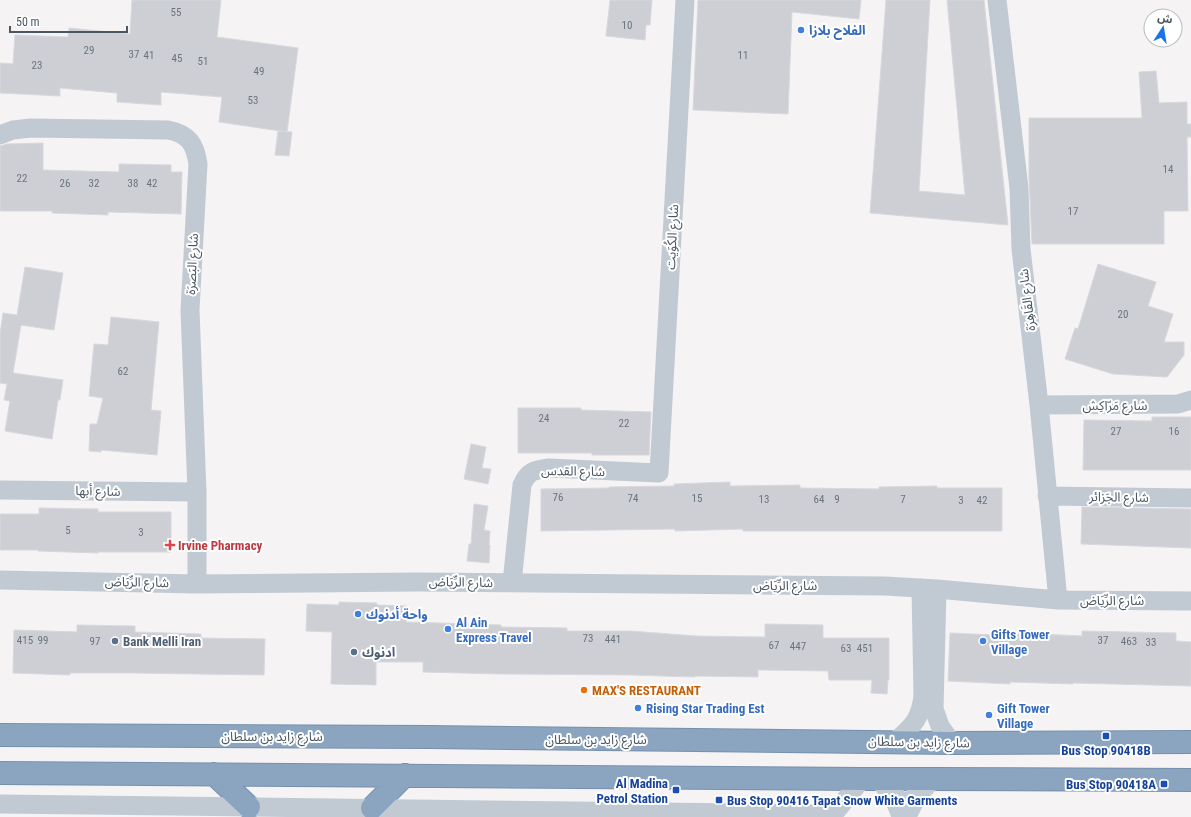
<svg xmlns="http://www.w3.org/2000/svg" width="1191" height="817" font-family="'Roboto Condensed','Noto Sans Arabic',sans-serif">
  <rect width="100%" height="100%" fill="#f5f3f3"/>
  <path fill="#cdcfd5" stroke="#d7d9de" d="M 132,0 L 221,0 L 217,37 L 298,48 L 287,132 L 219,122 L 222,97 L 161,92 L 161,105 L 117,102 L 117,93 L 60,88 L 60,96 L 0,93 L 0,63 L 13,64 L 15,35 L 68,37 L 69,28 L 130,34 Z
    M 610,0 L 652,0 L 650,25 L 646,25 L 645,40 L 606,36 Z
    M 698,0 L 861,0 L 859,19 L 792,12 L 788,114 L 693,110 Z
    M 886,0 L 930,0 L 919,191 L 965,195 L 947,0 L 984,0 L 1008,225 L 870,213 Z
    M 1156,71 L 1159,103 L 1187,102 L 1187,124 L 1191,124 L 1191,137 L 1187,137 L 1188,211 L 1164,211 L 1164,244 L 1032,244 L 1029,177 L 1029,118 L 1142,118 L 1139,72 Z
    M 278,131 L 292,132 L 289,156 L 275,155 Z
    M 43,143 L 43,170 L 119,172 L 119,164 L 171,165 L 171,172 L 182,172 L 181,214 L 108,212 L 108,215 L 52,213 L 52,211 L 0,211 L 0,146 L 7,144 Z
    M 1098,264 L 1156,282 L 1148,306 L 1173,314 L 1164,342 L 1184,342 L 1184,355 L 1167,377 L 1113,374 L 1065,359 L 1075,328 L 1078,329 Z
    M 25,267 L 63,273 L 54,330 L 21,325 L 13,373 L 63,380 L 60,400 L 58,400 L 52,439 L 5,431 L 10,401 L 4,400 L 7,384 L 0,383 L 0,334 L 3,313 L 17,315 Z
    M 111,317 L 159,322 L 151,410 L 161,411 L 157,455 L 101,450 L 101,452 L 89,451 L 90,424 L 97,424 L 103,398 L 89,396 L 94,344 L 108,345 Z
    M 518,408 L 581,408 L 581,410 L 651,412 L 649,455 L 592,455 L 592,453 L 518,453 Z
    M 1152,417 L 1191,417 L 1191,470 L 1083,470 L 1084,420 L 1152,421 Z
    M 471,444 L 486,447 L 482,468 L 491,469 L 488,484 L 464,479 Z
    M 730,482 L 730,486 L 800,485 L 800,488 L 879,489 L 879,487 L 937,486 L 937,488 L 1002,488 L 1002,531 L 743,531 L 743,529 L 675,531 L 675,529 L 541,531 L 541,489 L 609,488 L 609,487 L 674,486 L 674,484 Z
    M 474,504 L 488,506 L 484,530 L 490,531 L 489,545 L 490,545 L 489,563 L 467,561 L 469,544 L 471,544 Z
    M 1082,507 L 1191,509 L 1191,548 L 1081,544 Z
    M 39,508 L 98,509 L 98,512 L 171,512 L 171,552 L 98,552 L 98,553 L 38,551 L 38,550 L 0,550 L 0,514 L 39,514 Z
    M 339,602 L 377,603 L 377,605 L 407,606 L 406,622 L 501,625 L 501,627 L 567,628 L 567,631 L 631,631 L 696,636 L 765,637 L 765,624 L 823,625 L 823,638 L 889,638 L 889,680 L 888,680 L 887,694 L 871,693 L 872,680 L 829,680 L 828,671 L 758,670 L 758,677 L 695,676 L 695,677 L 631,675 L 500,674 L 423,672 L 423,662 L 376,662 L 376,685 L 331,684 L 332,632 L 306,631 L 307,604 L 339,605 Z
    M 77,625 L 135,626 L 135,632 L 201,634 L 201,638 L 265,639 L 264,675 L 132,673 L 70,673 L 70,675 L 13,673 L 14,630 L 77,632 Z
    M 1082,631 L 1176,633 L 1176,641 L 1191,642 L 1191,686 L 1073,683 L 1073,684 L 1010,682 L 1010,684 L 948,681 L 950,633 L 1017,636 L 1017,633 L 1082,636 Z"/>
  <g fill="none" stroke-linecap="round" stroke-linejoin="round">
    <g stroke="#7690ad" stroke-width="24">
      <path id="highway" d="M 0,735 L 429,737 L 952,743 L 1191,742
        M 0,773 L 862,779 L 931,779 L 1191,780
        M 214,774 L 249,807
        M 372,808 L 405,775"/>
    </g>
    <path stroke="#c1cad2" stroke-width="19" d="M 997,0 L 1019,188 L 1021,249 L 1039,405 L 1058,600
      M 0,135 L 13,130 L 31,128 L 168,130 C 189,134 195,144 198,164 L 190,310 L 197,492 L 197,584
      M 1039,405 L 1178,404 L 1191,400
      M 0,490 L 197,492
      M 1047,496 L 1191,498
      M 0,580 L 197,584 L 418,582 L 885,586 L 937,589 L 1058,600 L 1191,601
      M 512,583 L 522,485 C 528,471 534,470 549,468 L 659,473 L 685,0
      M 937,589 L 934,709 L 940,726 L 952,743
      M 895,742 C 912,726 920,721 923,696 L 921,588
      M 0,804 L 821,814 L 832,813 L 837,810 L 862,779"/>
    <path stroke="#c1cbd6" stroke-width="22" d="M 880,779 L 895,797 L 903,817
      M 905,817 L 915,797 L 931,779"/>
    <use href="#highway" stroke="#8ba5c1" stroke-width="22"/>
  </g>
  <g fill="#3f7fe0" stroke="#fff" stroke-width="1.5">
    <circle cx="801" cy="30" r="4"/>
    <circle cx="358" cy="614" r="4"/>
    <circle cx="448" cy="629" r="4"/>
    <circle cx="983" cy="641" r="4"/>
    <circle cx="638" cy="708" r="4"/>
    <circle cx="989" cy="715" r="4"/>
  </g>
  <path fill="#e0444e" stroke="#fff" stroke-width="1.5" d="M168 539h4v4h4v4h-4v4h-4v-4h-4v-4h4z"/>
  <g fill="#5c6f8a" stroke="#fff" stroke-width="1.5">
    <circle cx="115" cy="641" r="4"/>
    <circle cx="354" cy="652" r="4"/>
  </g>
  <circle fill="#e8710a" stroke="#fff" stroke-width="1.5" cx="584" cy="690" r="4"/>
  <g fill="#1a4fb4" stroke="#fff" stroke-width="1.5">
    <rect x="1102" y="732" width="8" height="8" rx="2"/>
    <rect x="1160" y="780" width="8" height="8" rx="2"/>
    <rect x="672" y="786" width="8" height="8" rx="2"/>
    <rect x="715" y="796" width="8" height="8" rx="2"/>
  </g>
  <g text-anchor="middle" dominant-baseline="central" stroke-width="4" stroke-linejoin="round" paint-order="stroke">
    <g font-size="11" fill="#6b747e">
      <text x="176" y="12">55</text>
      <text x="627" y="25">10</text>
      <text x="89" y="50">29</text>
      <text x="134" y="54">37</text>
      <text x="149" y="55">41</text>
      <text x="743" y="55">11</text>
      <text x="177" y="58">45</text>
      <text x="203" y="61">51</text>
      <text x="37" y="65">23</text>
      <text x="259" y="71">49</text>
      <text x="253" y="100">53</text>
      <text x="1168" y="169">14</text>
      <text x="22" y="178">22</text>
      <text x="65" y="183">26</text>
      <text x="94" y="183">32</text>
      <text x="133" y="183">38</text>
      <text x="152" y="183">42</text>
      <text x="1073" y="211">17</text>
      <text x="1123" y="314">20</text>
      <text x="123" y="371">62</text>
      <text x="544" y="418">24</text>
      <text x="624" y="423">22</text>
      <text x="1116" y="431">27</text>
      <text x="1174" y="431">16</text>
      <text x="558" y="497">76</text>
      <text x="633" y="498">74</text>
      <text x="697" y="498">15</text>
      <text x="764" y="499">13</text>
      <text x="819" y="499">64</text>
      <text x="837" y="499">9</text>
      <text x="903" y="499">7</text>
      <text x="961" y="500">3</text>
      <text x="982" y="500">42</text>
      <text x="68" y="530">5</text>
      <text x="141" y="532">3</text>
      <text x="588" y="638">73</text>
      <text x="613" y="639">441</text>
      <text x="25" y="640">415</text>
      <text x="43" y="640">99</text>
      <text x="1103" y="640">37</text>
      <text x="95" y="641">97</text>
      <text x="1129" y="641">463</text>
      <text x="1151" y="642">33</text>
      <text x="774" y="645">67</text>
      <text x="798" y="646">447</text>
      <text x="846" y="648">63</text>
      <text x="865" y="648">451</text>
    </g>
    <g font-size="13" font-weight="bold" fill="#366cbe" stroke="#fff" text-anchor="start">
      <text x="809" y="30">الفلاح بلازا</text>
      <text x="366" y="614">واحة أدنوك</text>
      <text x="456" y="622">Al Ain<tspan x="456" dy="15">Express Travel</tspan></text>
      <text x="991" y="634">Gifts Tower<tspan x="991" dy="15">Village</tspan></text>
      <text x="646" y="708">Rising Star Trading Est</text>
      <text x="997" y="708">Gift Tower<tspan x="997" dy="15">Village</tspan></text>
    </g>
    <g font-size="13" fill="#4a5661" stroke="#fff">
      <text transform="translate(672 237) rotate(-87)">شارع الكُوَيت</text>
      <text transform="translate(192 264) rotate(-87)">شارع البَصرَة</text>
      <text transform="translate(1027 300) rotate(-97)">شارع القَاهِرَة</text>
      <text x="1115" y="405">شارع مَرّاكِش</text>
      <text transform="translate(573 471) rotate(1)">شارع القدس</text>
      <text transform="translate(98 491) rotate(1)">شارع أبها</text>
      <text transform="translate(1119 497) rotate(1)">شارع الجَزائر</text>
      <text transform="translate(137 582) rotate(1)">شارع الرِّيَاض</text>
      <text transform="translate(461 582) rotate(1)">شارع الرِّيَاض</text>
      <text x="785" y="585">شارع الرِّيَاض</text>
      <text x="1112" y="600">شارع الرِّيَاض</text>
      <text x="272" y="736">شارع زايد بن سلطان</text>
      <text x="596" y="739">شارع زايد بن سلطان</text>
      <text transform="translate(919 742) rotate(1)">شارع زايد بن سلطان</text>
    </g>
    <g font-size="13" font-weight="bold" fill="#be3a42" stroke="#fff" text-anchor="start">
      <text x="178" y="545">Irvine Pharmacy</text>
    </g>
    <g font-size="13" font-weight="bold" fill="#4e5e75" stroke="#fff" text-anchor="start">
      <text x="123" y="641">Bank Melli Iran</text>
      <text x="362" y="652">ادنوك</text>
    </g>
    <g font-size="13" font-weight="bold" fill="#c56008" stroke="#fff" text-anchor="start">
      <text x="592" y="690">MAX'S RESTAURANT</text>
    </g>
    <g font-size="13" font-weight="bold" fill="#164399" stroke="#fff" text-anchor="end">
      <text x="1106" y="750" text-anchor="middle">Bus Stop 90418B</text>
      <text x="668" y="783">Al Madina<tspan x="668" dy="15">Petrol Station</tspan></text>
      <text x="1156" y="784">Bus Stop 90418A</text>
      <text x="727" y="800" text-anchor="start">Bus Stop 90416 Tapat Snow White Garments</text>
    </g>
  </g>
  <g transform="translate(1163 28) rotate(12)"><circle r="19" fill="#ffffff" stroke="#b7bbc0"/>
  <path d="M0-3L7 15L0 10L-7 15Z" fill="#1a73e8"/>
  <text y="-6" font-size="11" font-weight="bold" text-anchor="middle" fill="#4a5661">ش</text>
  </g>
  <path d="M10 26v6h117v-6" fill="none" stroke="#4a5661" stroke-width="2"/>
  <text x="16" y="26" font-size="12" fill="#4a5661" stroke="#ffffff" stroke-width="3" paint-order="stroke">50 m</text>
</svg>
